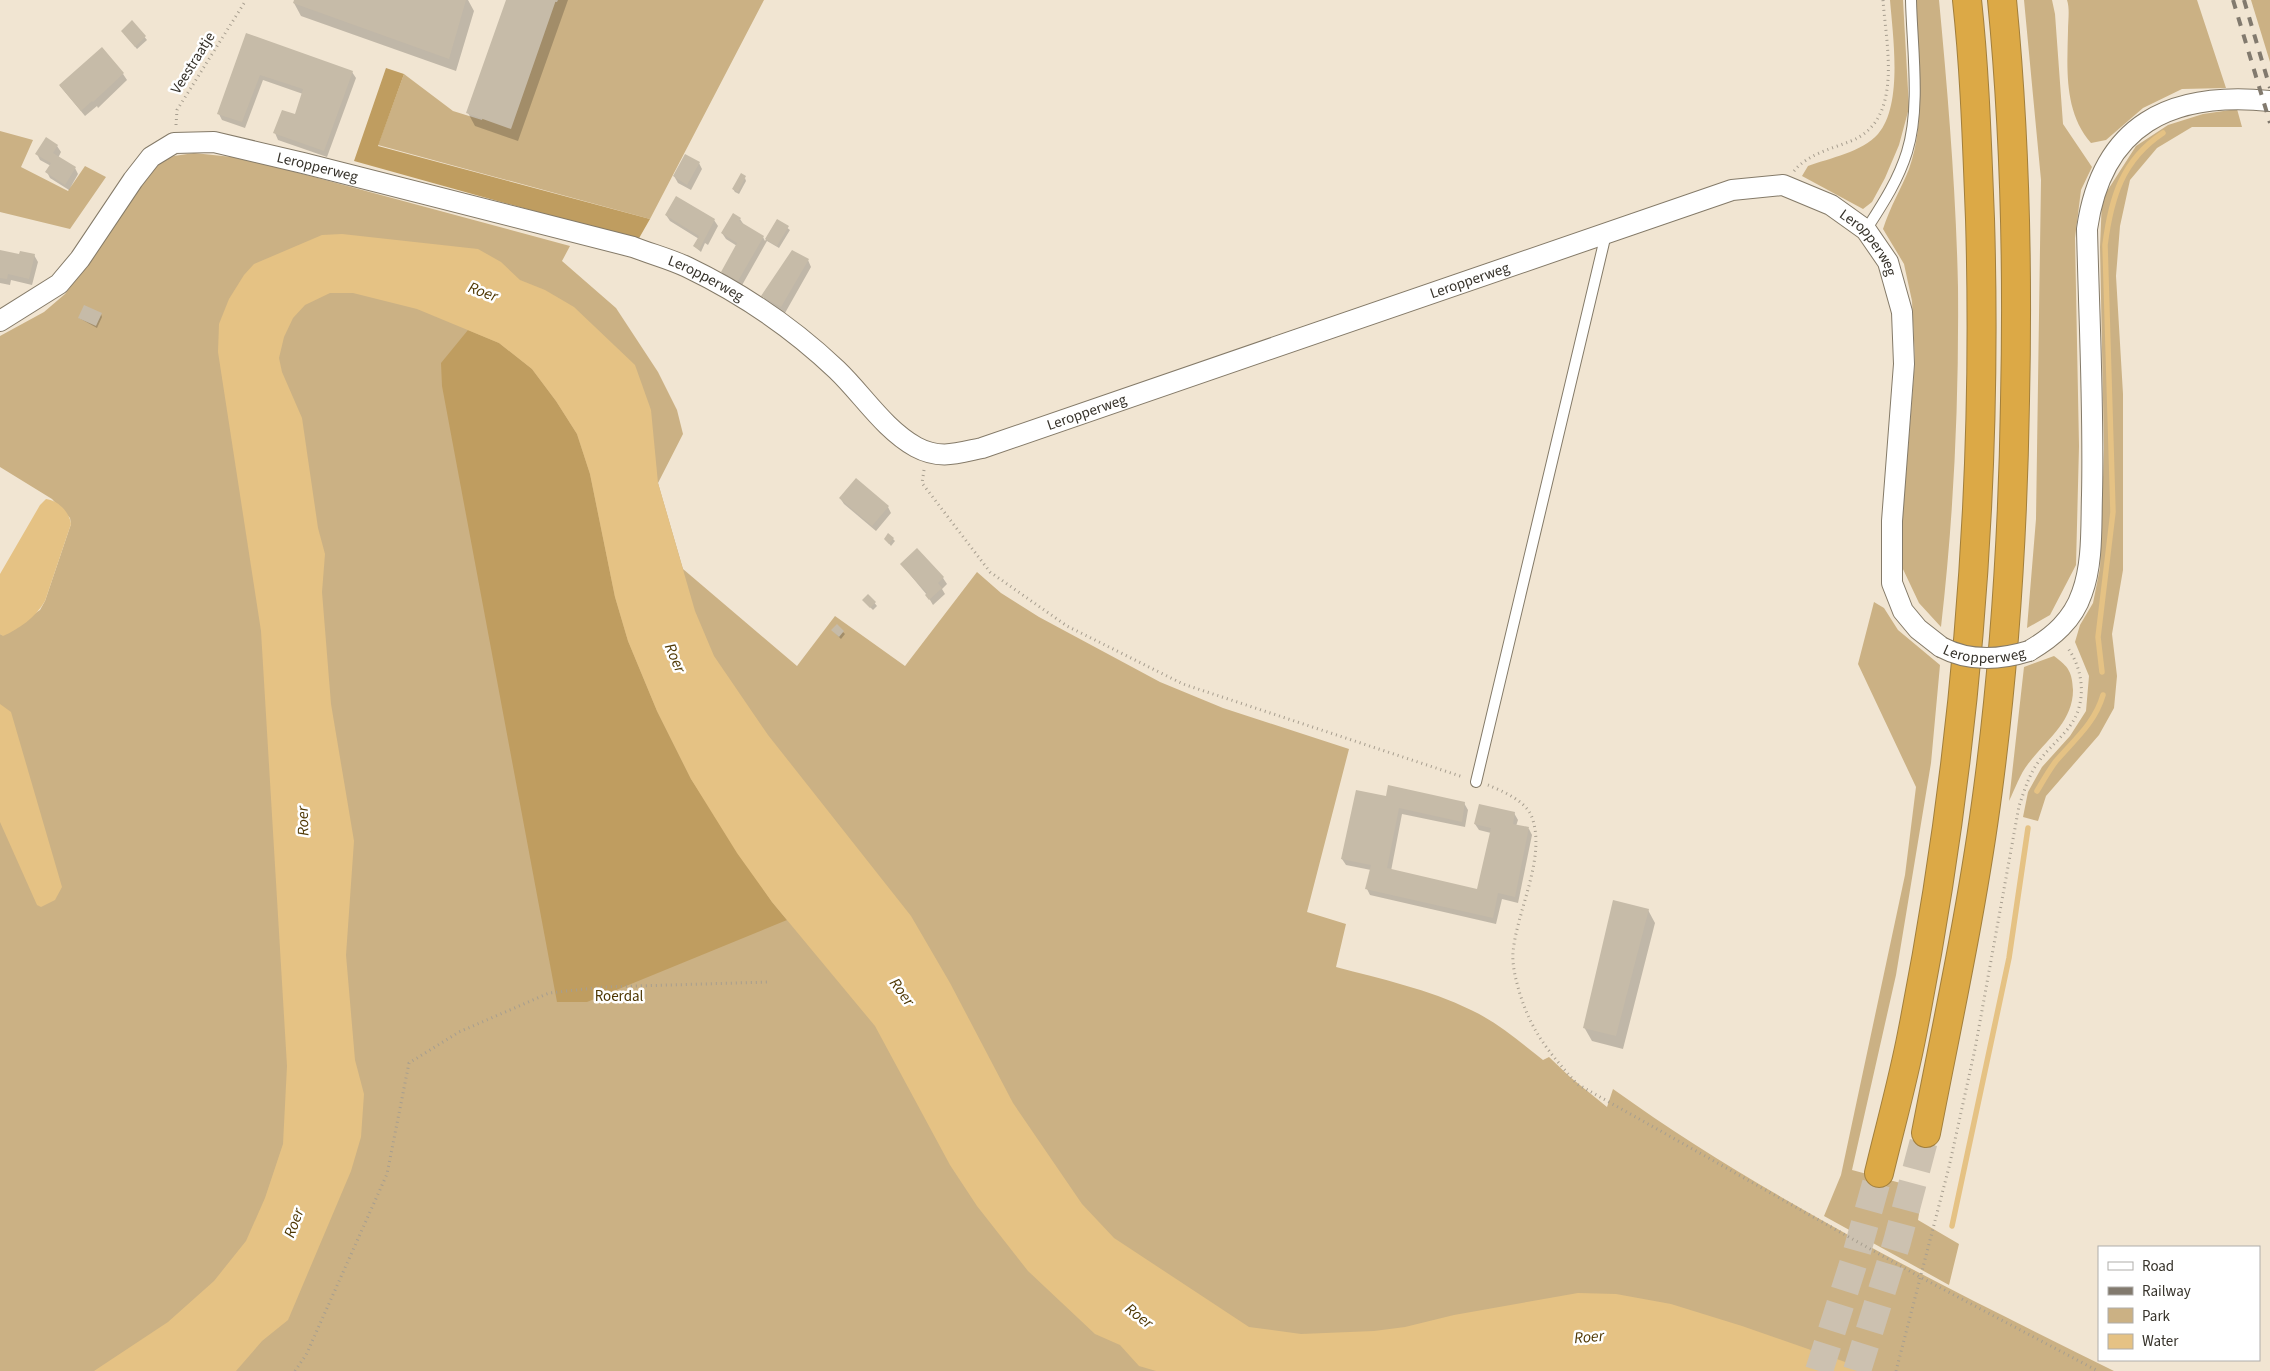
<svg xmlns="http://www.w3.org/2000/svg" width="2270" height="1371" font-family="'Source Sans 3',sans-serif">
  <rect width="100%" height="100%" fill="#f1e5d2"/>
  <path fill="#cbb184" d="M 529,0 L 557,2 L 558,0 L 764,0 L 650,219 L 378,145 L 404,74 L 453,111 L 482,120 Z
    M 1890,0 L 1903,0 L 1909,108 L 1899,145 L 1885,178 L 1872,202 L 1863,209 L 1802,176 L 1808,166 C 1830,158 1862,152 1878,134 C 1903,105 1893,37 1890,0 Z
    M 1915,0 L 1939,0 C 1948,95 1956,191 1958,287 C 1959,400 1954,514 1941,627 L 1919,603 L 1902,567 L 1902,524 L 1915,360 L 1912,301 L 1904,264 L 1883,229 C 1890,207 1901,189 1909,169 C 1927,119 1918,52 1915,0 Z
    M 2024,0 L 2052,0 L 2055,14 L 2063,124 L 2092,167 L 2081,190 L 2075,238 L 2079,446 L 2076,565 L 2050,615 L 2027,628 L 2036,519 L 2041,180 Z
    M 2067,0 L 2197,0 L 2226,88 L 2182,89 L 2143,108 L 2106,140 L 2091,143 C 2064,112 2067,70 2068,31 C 2068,21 2070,9 2067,0 Z
    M 2251,0 L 2270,0 L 2270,62 Z
    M 2237,109 L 2242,127 L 2192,127 L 2157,148 L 2130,180 L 2120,226 L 2116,276 L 2123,394 L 2123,570 L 2112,634 L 2117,676 L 2114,708 L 2099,735 L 2046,796 L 2038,821 L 2023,817 L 2028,792 L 2042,767 L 2070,736 L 2086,711 L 2089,676 L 2075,642 L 2080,625 L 2093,603 L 2100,568 L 2104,449 L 2100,247 L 2102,199 L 2136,146 L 2168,125 L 2203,114 Z
    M 0,131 L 33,140 L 21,167 L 68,191 L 85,166 L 106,177 L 70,229 L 0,212 Z
    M 194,153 L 232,157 L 288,170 L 570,246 L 562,261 L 616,308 L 658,372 L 677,410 L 683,434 L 658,483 L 683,569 L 797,666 L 835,616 L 905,666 L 977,572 L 1001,593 L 1039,617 L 1160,682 L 1223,708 L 1349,749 L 1307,912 L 1346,924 L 1336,967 C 1381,979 1428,989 1471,1010 C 1497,1022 1520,1042 1543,1060 L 1549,1057 L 1570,1077 L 1607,1107 L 1613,1089 C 1769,1201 1943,1286 2114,1371 L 0,1371 L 0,634 L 3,635 L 40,610 L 45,601 L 71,524 L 70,518 L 52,499 L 0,467 L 0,336 L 44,312 L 65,294 L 85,268 L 139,184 L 161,162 L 174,156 Z
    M 1874,602 L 1884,608 L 1898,630 L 1940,665 L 1931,763 L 1896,975 L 1852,1170 L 1923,1189 L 1918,1220 L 1959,1244 L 1949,1285 L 1824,1216 L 1841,1175 L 1905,875 L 1916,787 L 1858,664 Z
    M 2054,656 C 2069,667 2072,672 2073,690 C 2073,722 2046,740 2028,764 C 2020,774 2015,789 2009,801 L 2024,667 Z"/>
  <path fill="#bf9d60" d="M 386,68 L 404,74 L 378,146 L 650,219 L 638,240 L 354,161 Z
    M 468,330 L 499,343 L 532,369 L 556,401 L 577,434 L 590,474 L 615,597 L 628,641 L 657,711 L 691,779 L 772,902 L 787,920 L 587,1002 L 557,1002 L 442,386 L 441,363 Z"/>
  <path fill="#e5c284" d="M 342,234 L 478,249 L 501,262 L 520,280 L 545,290 L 574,307 L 635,365 L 651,410 L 658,483 L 695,611 L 714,656 L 768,735 L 911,916 L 950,983 L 1013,1103 L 1082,1204 L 1114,1238 L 1249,1327 L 1301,1334 L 1374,1331 L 1405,1327 L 1454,1315 L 1578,1293 L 1616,1294 L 1671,1304 L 1742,1326 L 1871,1371 L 1156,1371 L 1139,1366 L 1120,1345 L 1095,1334 L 1028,1271 L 977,1206 L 950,1165 L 875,1026 L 772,902 L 737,853 L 691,779 L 657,711 L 628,641 L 615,597 L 590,474 L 577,434 L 556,401 L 532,369 L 499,343 L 417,309 L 353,293 L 330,293 L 305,305 L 293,318 L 284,337 L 279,358 L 282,372 L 302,418 L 318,528 L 325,554 L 322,592 L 331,704 L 354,841 L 346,955 L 355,1060 L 364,1094 L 361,1137 L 351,1171 L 288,1320 L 262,1341 L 236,1371 L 94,1371 L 168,1322 L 214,1281 L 246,1241 L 265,1198 L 283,1144 L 287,1066 L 261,631 L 218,352 L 219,324 L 229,299 L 244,275 L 254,264 L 322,235 Z
    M 46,499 C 58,500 70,513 71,524 L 45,601 C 36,617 19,629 3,636 L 0,634 L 0,574 L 40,505 Z
    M 0,704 L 11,712 L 62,887 L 55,900 L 41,907 L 37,905 L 0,822 Z"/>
  <path fill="#0003" d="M 295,0 L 468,0 L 474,11 L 456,71 L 301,16 L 294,3 Z
    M 508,0 L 568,0 L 518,141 L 475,126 L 468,113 Z
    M 132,22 L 147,40 L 137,49 L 124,34 Z
    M 247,34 L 352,72 L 356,78 L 327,157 L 278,140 L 275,133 L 296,116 L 303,94 L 263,80 L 245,128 L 222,120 L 219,114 Z
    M 123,74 L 127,80 L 98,108 L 97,106 L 85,116 L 60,86 Z
    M 46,139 L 57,146 L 61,152 L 58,158 L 75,168 L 78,174 L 69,190 L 50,178 L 47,172 L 51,166 L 40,160 L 37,154 Z
    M 699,163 L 702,169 L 691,190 L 678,183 L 674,176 Z
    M 745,178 L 746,181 L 739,194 L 735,192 L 733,189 Z
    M 666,215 L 714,220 L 718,226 L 708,245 L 705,243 L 701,252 L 694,246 L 699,239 L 670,221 Z
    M 740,219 L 744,225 L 763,237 L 765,241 L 777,220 L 790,230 L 779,248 L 767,241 L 741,287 L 726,278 L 722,272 L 737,246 L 726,239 L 722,233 Z
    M 0,251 L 20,256 L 34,255 L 38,262 L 32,285 L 11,280 L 10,285 L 0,283 Z
    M 808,260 L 811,267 L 785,313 L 766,302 L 763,296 Z
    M 101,314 L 102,317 L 97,328 L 79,318 Z
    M 840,498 L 888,507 L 891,513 L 876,531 L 844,504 Z
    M 885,539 L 893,539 L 895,541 L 891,546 Z
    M 901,564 L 943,578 L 947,584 L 942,589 L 945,594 L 933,605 L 927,595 Z
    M 868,595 L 877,606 L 873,610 L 865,602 Z
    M 834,632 L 843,632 L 845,634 L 841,639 Z
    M 1387,798 L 1464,803 L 1468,810 L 1465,827 L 1402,814 L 1391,871 L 1478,891 L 1491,833 L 1479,830 L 1475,824 L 1514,813 L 1518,820 L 1516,826 L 1529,829 L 1532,835 L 1518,903 L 1502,899 L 1496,924 L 1370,895 L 1367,889 L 1371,870 L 1346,865 L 1342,859 Z
    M 1648,910 L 1655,923 L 1623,1049 L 1592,1041 L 1584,1027 Z"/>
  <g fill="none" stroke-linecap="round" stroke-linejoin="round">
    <path stroke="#e5c284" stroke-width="5.5" d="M 2102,672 L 2098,637 L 2113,512 L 2105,245 C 2111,198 2122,160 2163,133
      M 2037,791 C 2043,781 2049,770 2056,761 C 2074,740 2095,723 2103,695
      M 1952,1226 L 2009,958 L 2028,828"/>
  </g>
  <path fill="#c6bba8" d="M 294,0 L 466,0 L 449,59 L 293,3 Z
    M 506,0 L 556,0 L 511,129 L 466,113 Z
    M 132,20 L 146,36 L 135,47 L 121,31 Z
    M 246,33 L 353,71 L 324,151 L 273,133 L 282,110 L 295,114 L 303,89 L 260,75 L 242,122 L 217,114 Z
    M 102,47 L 124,73 L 93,102 L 92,101 L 81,111 L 59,85 Z
    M 46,137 L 58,145 L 53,153 L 76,167 L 65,185 L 45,172 L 51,163 L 35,154 Z
    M 685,154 L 700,162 L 687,185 L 673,176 Z
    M 741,173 L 746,176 L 738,192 L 732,189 Z
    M 676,196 L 715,219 L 699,250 L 693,246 L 699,236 L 665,215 Z
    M 733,213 L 741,218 L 739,221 L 764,236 L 738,281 L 721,272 L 737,243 L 721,233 Z
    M 777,219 L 789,226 L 777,246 L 765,239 Z
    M 0,250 L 19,254 L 20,251 L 35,254 L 29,279 L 8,274 L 7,279 L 0,278 Z
    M 792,250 L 809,259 L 781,307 L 761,296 Z
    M 84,305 L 102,313 L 96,326 L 78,318 Z
    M 856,478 L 889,506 L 872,526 L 839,498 Z
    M 888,533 L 894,538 L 889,544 L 884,539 Z
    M 917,548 L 944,577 L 938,583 L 942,588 L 929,600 L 925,595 L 927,593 L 900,564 Z
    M 868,594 L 876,602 L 870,608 L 862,600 Z
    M 837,624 L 844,631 L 839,637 L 831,630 Z
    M 1388,785 L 1465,802 L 1462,822 L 1399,808 L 1387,868 L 1477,889 L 1491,828 L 1474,824 L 1479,804 L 1515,812 L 1513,824 L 1529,827 L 1515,897 L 1498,893 L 1493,918 L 1365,889 L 1371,865 L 1341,859 L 1356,790 L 1386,796 Z
    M 1613,900 L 1649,909 L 1616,1036 L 1583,1028 Z"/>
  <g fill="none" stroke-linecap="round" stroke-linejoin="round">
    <path stroke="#ccc1b0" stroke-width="28" stroke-dasharray="28 14" stroke-linecap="butt" d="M 1819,1371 L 1856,1255 L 1879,1173
      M 1857,1371 L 1897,1242 L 1926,1133"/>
    <g stroke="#847a68" stroke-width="12">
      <path id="lane" d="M 1866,230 C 1882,205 1898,181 1907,152 C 1921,107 1912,47 1911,0
        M 1476,782 L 1606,234"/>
    </g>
    <g stroke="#847a68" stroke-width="22">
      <g id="street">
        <path id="s1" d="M 0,321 L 59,284 L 80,259 L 133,180 L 151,157 L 174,143 L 214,142 L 303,163 L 633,247 C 651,254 670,259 687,267 C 741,293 793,328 837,370 C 863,395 884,429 916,447 C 940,460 958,453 982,448 L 1732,190 L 1783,185 L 1831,205 L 1866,230 L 1888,262 L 1902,312 L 1904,364 L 1892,521 L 1892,583 L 1903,611 L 1918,629 L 1941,647"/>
        <path d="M 2029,651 C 2053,637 2073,620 2082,593 C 2093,563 2091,527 2092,495 C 2094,407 2089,318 2087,229 C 2102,124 2171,91 2270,101"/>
      </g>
    </g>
    <g stroke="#a27f3c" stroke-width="30">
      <path id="highway" d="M 1926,1133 C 1948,1019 1973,905 1988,789 C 2005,660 2013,530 2015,401 C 2018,267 2015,133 2002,0
        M 1879,1173 C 1890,1127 1903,1081 1912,1034 C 1965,767 1988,492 1980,219 C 1977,146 1975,73 1967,0"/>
    </g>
    <path stroke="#a79e8f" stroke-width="3" stroke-dasharray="1 4" stroke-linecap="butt" d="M 176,125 L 177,110 L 246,0
      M 1794,171 C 1808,154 1831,149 1851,141 C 1904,120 1886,45 1883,0
      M 924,470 L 922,483 L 990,572 L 1067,626 L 1183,684 L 1463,777
      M 1488,785 C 1502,791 1524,800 1531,815 C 1548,855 1516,912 1513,953 C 1512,965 1516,980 1519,991 C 1532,1033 1548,1051 1577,1084 L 1920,1277 L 2098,1371
      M 295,1371 L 306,1355 L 387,1174 L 409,1063 L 459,1032 L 549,993 L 603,987 L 770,982
      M 1896,1371 L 1949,1167 L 1975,1049 L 2019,806 C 2024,792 2028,777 2037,764 C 2047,749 2062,738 2072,723 C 2087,700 2083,668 2067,647"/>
    <use href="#lane" stroke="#fff" stroke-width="10"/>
    <use href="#street" stroke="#fff" stroke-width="20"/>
    <use href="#highway" stroke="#dca946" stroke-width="28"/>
    <path stroke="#827a6e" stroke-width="4" stroke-dasharray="9 9" stroke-linecap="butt" d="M 2233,0 L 2270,123
      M 2244,0 L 2270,88"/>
    <g stroke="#847a68" stroke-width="22" stroke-linecap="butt">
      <g id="street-bridge">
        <path id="s2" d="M 1941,647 C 1969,662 2000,660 2029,651"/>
      </g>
    </g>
    <use href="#street-bridge" stroke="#fff" stroke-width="20"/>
  </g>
  <g text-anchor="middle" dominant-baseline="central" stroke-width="5" stroke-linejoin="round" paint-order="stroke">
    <g font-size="15" fill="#36322a" stroke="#fff">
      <text transform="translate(193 63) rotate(-58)">Veestraatje</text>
      <text stroke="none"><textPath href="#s1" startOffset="400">Leropperweg</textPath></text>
      <text stroke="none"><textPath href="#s1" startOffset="2095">Leropperweg</textPath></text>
      <text stroke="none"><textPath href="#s1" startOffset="805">Leropperweg</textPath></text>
      <text stroke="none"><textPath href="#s1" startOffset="1660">Leropperweg</textPath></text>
      <text stroke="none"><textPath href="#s1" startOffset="1255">Leropperweg</textPath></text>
      <text stroke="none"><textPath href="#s2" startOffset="45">Leropperweg</textPath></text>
    </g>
    <g font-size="15" fill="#4d3602" stroke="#fff">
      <text x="619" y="996">Roerdal</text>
    </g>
    <g font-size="16" font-style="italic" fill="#4f3804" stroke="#fff">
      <text transform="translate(483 292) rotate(20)">Roer</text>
      <text transform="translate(675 658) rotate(67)">Roer</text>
      <text transform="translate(303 821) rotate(-92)">Roer</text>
      <text transform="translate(902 992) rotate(54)">Roer</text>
      <text transform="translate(294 1223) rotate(-70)">Roer</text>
      <text transform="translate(1139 1316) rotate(38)">Roer</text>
      <text transform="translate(1589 1337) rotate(-5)">Roer</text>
    </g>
  </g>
  <rect x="2098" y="1246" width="162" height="115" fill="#ffffff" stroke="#afadaa"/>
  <rect x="2108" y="1262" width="25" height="8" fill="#ffffff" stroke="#afadaa"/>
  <text x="2142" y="1271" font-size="15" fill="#36322a">Road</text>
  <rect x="2108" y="1287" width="25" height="8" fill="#827a6e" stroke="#afadaa"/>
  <text x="2142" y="1296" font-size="15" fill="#36322a">Railway</text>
  <rect x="2108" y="1308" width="25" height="15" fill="#cbb184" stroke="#afadaa"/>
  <text x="2142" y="1321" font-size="15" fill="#36322a">Park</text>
  <rect x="2108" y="1334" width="25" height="15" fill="#e5c284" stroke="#afadaa"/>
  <text x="2142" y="1346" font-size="15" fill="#36322a">Water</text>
</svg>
